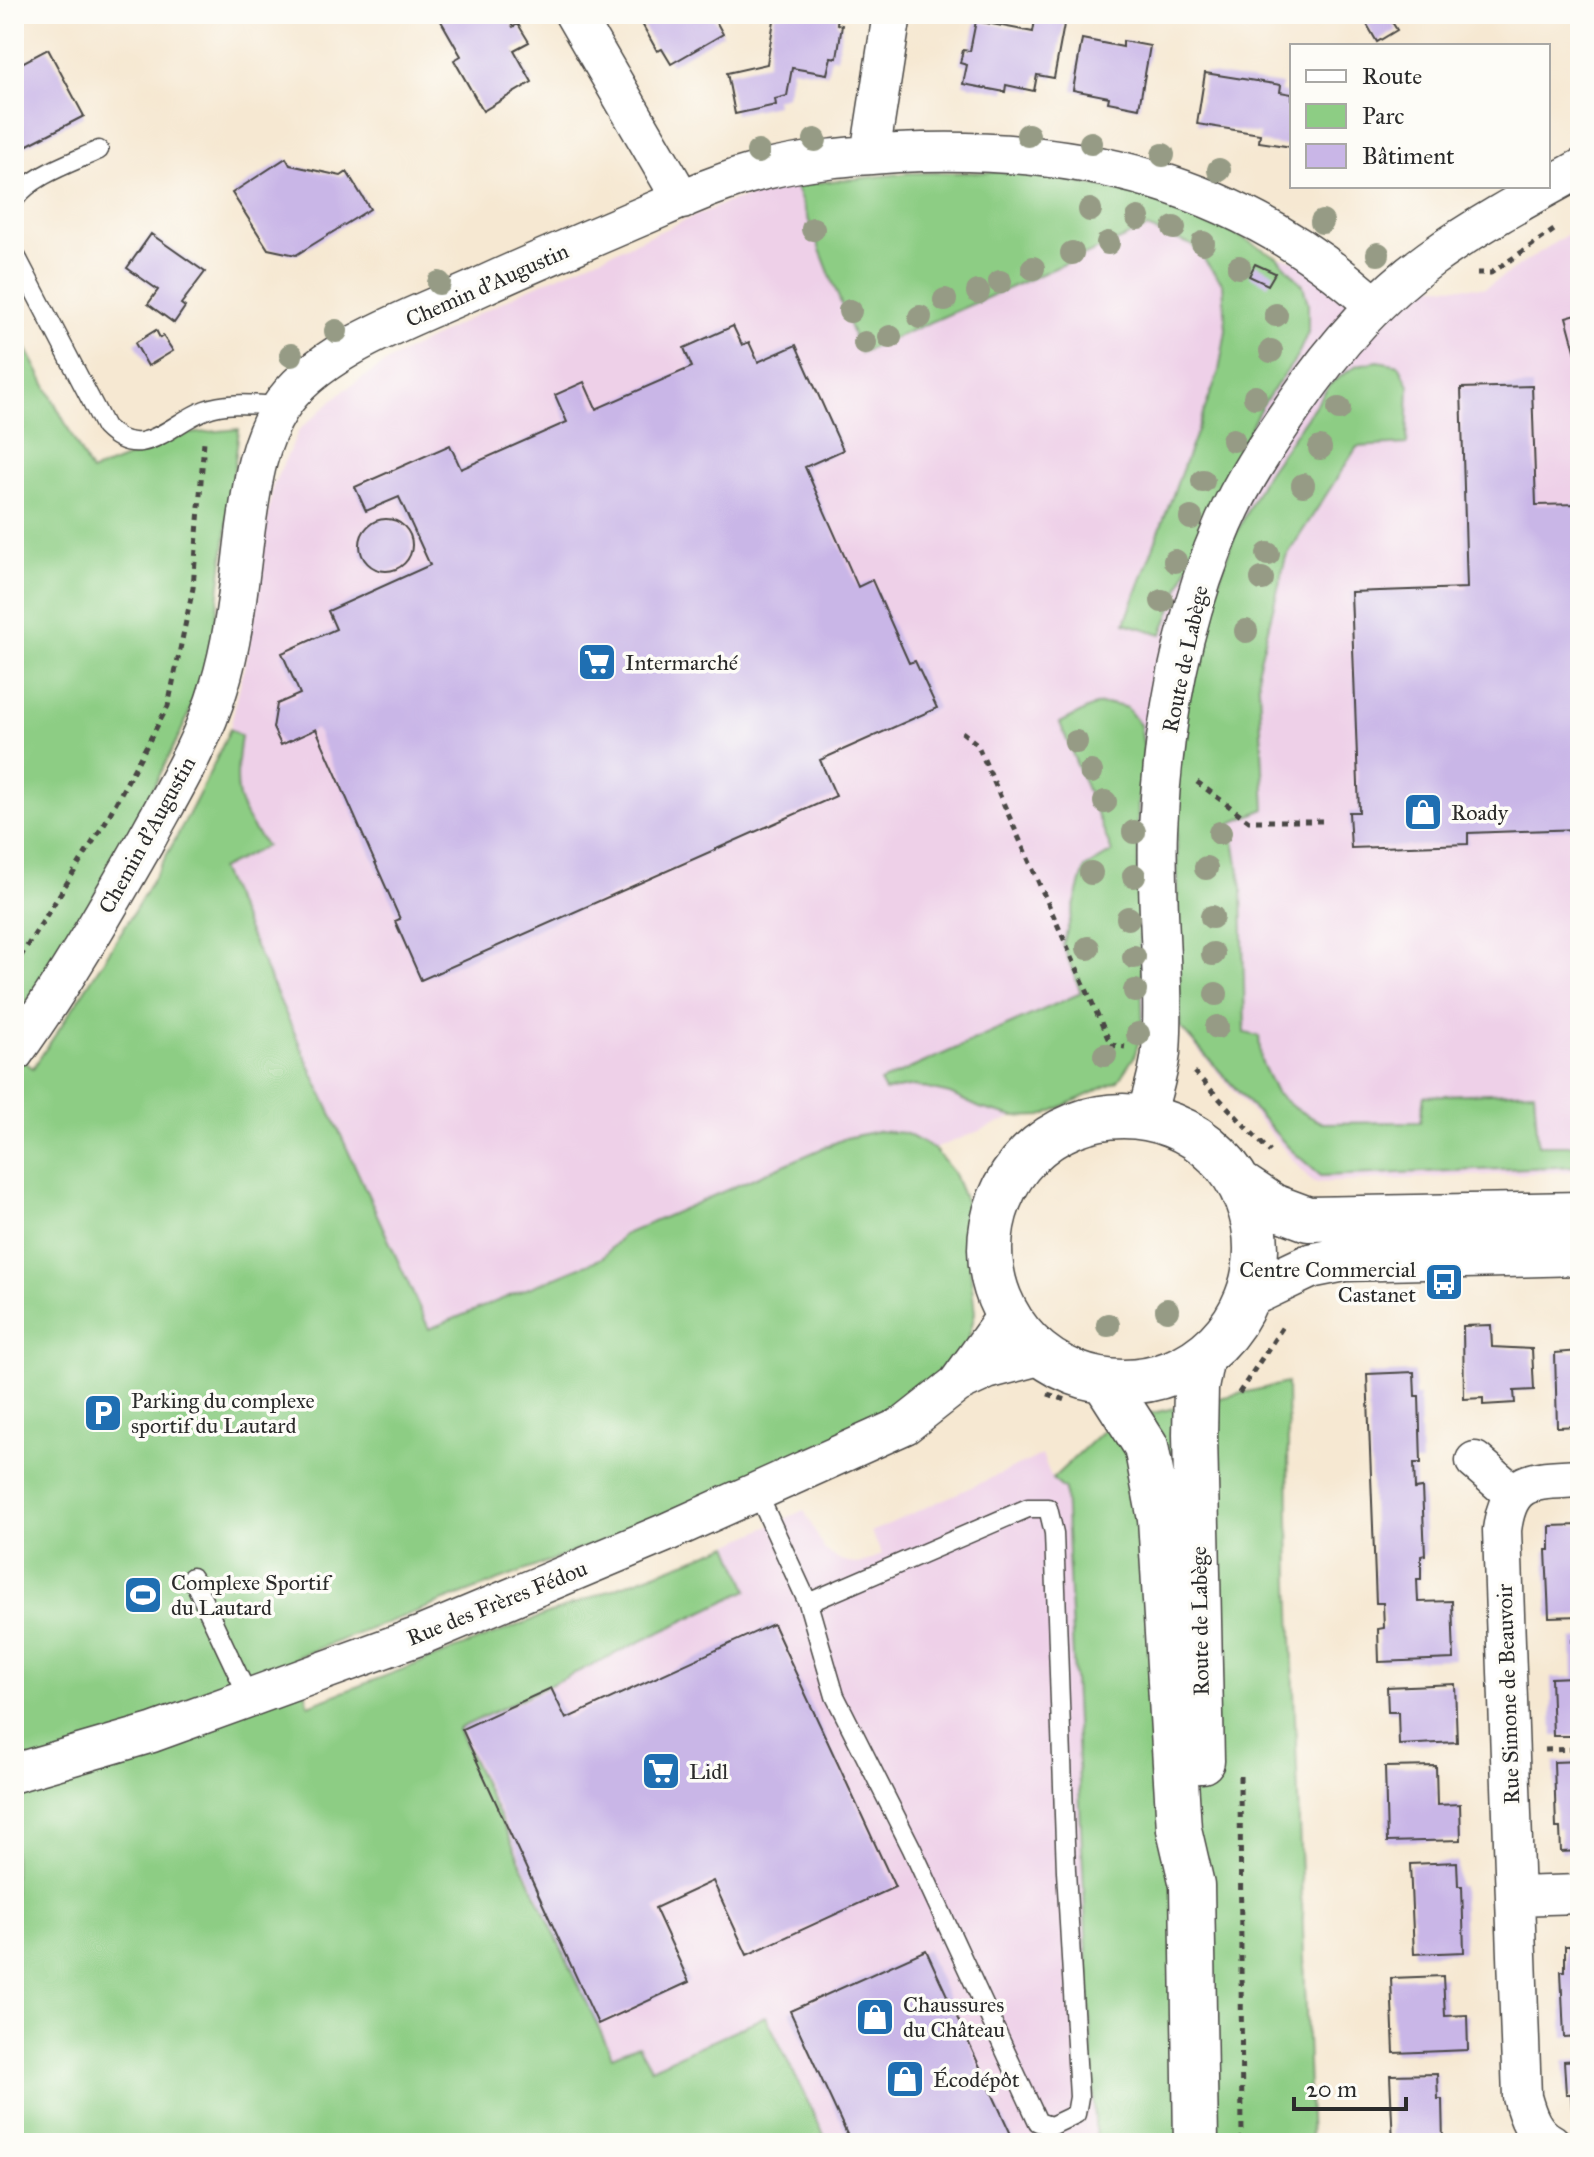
<svg xmlns="http://www.w3.org/2000/svg" width="1594" height="2157" font-family="'IM FELL Great Primer',serif">
  <rect width="100%" height="100%" fill="#fdfcf7"/>
  <filter id="ink" filterUnits="userSpaceOnUse"><feTurbulence type="fractalNoise" baseFrequency=".0125" numOctaves="2"/><feDisplacementMap in="SourceGraphic" scale="16" xChannelSelector="R" yChannelSelector="G"/><feConvolveMatrix kernelMatrix="1 2 1 2 8 2 1 2 1" color-interpolation-filters="sRGB"/></filter>
  <filter id="wash" filterUnits="userSpaceOnUse"><feTurbulence type="fractalNoise" baseFrequency=".006" numOctaves="4" result="noise"/><feDisplacementMap in="SourceGraphic" scale="32" xChannelSelector="R" yChannelSelector="G"/><feGaussianBlur stdDeviation="1.8" result="paint"/><feColorMatrix in="noise" values="0 0 0 0 0 0 0 0 0 0 0 0 0 0 0 0 0 1.4 0 .05"/><feComposite in="paint" operator="in"/></filter>
  <g filter="url(#wash)">
    <rect width="100%" height="100%" fill="#f6e8d2"/>
    <path fill="#eed0e8" d="M 909,173 L 1174,200 L 1277,257 L 1437,286 L 1485,288 L 1580,226 L 1580,1171 L 1313,1183 L 1180,1029 L 1143,1027 L 1134,1057 L 1118,1081 L 1042,1116 L 1014,1117 L 934,1149 L 904,1133 L 877,1131 L 623,1235 L 602,1258 L 429,1329 L 220,868 L 266,845 L 250,825 L 237,799 L 236,769 L 241,736 L 230,729 L 250,642 L 258,575 L 273,485 L 299,430 L 343,391 L 393,358 L 523,291 L 725,203 L 795,185 Z
      M 1042,1455 L 1052,1479 L 1065,1490 L 1096,2143 L 828,2143 L 766,2016 L 650,2068 L 612,2057 L 458,1728 L 747,1590 L 729,1545 L 804,1510 L 824,1549 L 837,1559 L 857,1564 L 871,1560 L 882,1554 L 871,1532 Z"/>
    <path fill="#8dcd84" stroke="#5c7c58" stroke-width="2" d="M 1020,172 L 1174,200 L 1277,257 L 1303,285 L 1308,304 L 1308,332 L 1297,357 L 1261,407 L 1211,505 L 1162,634 L 1125,623 L 1219,371 L 1226,330 L 1223,284 L 1192,245 L 1147,228 L 860,353 L 795,185 L 909,173 Z
      M 14,325 L 91,472 L 187,434 L 239,429 L 212,650 L 187,719 L 132,832 L 63,951 L 14,1019 Z
      M 1378,361 L 1399,365 L 1409,385 L 1407,444 L 1357,447 L 1286,557 L 1258,668 L 1265,809 L 1231,823 L 1242,887 L 1245,1033 L 1259,1036 L 1261,1061 L 1276,1093 L 1294,1108 L 1322,1123 L 1420,1122 L 1424,1096 L 1534,1091 L 1538,1145 L 1580,1145 L 1580,1166 L 1321,1176 L 1290,1149 L 1180,1027 L 1176,795 L 1184,713 L 1206,619 L 1232,542 L 1263,479 L 1331,383 L 1357,365 Z
      M 1112,704 L 1127,708 L 1140,725 L 1144,748 L 1138,806 L 1138,896 L 1143,1027 L 1134,1057 L 1118,1081 L 1042,1116 L 1014,1117 L 980,1108 L 950,1094 L 915,1086 L 885,1091 L 880,1082 L 1081,993 L 1063,945 L 1085,868 L 1112,852 L 1060,723 L 1095,705 Z
      M 230,729 L 241,736 C 234,788 233,803 266,846 L 220,869 L 429,1329 L 602,1258 L 623,1235 L 846,1138 L 877,1131 L 905,1133 L 934,1149 L 953,1172 L 969,1210 L 969,1257 L 975,1313 L 966,1349 L 944,1373 L 896,1409 L 656,1521 L 296,1657 L 309,1705 L 729,1545 L 748,1590 L 458,1729 L 612,2056 L 638,2045 L 651,2068 L 766,2016 L 828,2143 L 14,2143 L 14,1054 L 33,1068 C 106,960 177,849 230,729 Z
      M 1287,1383 L 1290,1584 L 1311,2143 L 1096,2143 L 1065,1490 L 1052,1479 L 1112,1422 Z"/>
    <g id="blocks">
      <path fill="#c9b6e7" d="M 437,14 L 505,14 L 513,27 L 518,24 L 529,42 L 514,50 L 532,82 L 483,111 L 454,60 L 461,56 Z
        M 642,14 L 712,14 L 723,34 L 671,64 L 662,49 L 657,51 L 641,22 L 646,20 Z
        M 775,14 L 838,14 L 837,24 L 842,25 L 837,58 L 831,57 L 827,74 L 792,68 L 787,96 L 775,99 L 776,105 L 735,114 L 727,73 L 767,64 Z
        M 1036,14 L 1066,14 L 1054,78 L 1037,75 L 1034,91 L 1006,85 L 1005,92 L 963,84 L 967,65 L 960,63 L 963,50 L 970,51 L 976,21 L 1033,32 Z
        M 1361,14 L 1405,14 L 1392,22 L 1397,30 L 1377,42 Z
        M 1082,39 L 1123,47 L 1123,41 L 1150,46 L 1139,108 L 1108,102 L 1109,97 L 1073,90 Z
        M 48,49 L 84,116 L 14,152 L 14,67 Z
        M 1205,73 L 1281,85 L 1280,92 L 1292,94 L 1292,147 L 1259,142 L 1260,134 L 1197,124 Z
        M 286,158 L 290,165 L 341,176 L 347,172 L 370,209 L 296,255 L 268,249 L 232,193 Z
        M 151,234 L 205,272 L 181,304 L 185,307 L 174,323 L 148,304 L 158,290 L 127,268 Z
        M 1255,264 L 1275,273 L 1268,285 L 1249,276 Z
        M 1580,313 L 1580,365 L 1579,365 L 1566,317 Z
        M 733,326 L 742,345 L 749,342 L 758,362 L 796,345 L 843,450 L 805,467 L 858,587 L 872,580 L 909,663 L 915,661 L 937,708 L 820,760 L 836,796 L 421,980 L 395,921 L 400,919 L 316,729 L 281,745 L 273,728 L 277,704 L 300,694 L 282,653 L 336,629 L 328,611 L 430,565 L 399,497 L 366,511 L 355,487 L 450,445 L 461,469 L 567,422 L 555,395 L 584,382 L 596,409 L 692,367 L 684,348 Z
        M 156,330 L 160,338 L 163,336 L 173,351 L 148,366 L 135,343 Z
        M 1532,386 L 1536,505 L 1580,504 L 1580,829 L 1468,833 L 1468,844 L 1351,848 L 1349,812 L 1359,812 L 1351,592 L 1467,588 L 1461,388 Z
        M360 545a26 26 0 1 1 52 0a26 26 0 1 1-52 0Z
        M 1491,1325 L 1492,1347 L 1532,1349 L 1534,1390 L 1514,1391 L 1515,1403 L 1483,1405 L 1483,1398 L 1464,1399 L 1463,1326 Z
        M 1580,1351 L 1580,1426 L 1557,1427 L 1555,1353 Z
        M 1414,1372 L 1415,1396 L 1419,1396 L 1421,1463 L 1414,1463 L 1415,1489 L 1422,1488 L 1425,1555 L 1421,1556 L 1421,1579 L 1417,1579 L 1418,1602 L 1452,1601 L 1454,1659 L 1379,1662 L 1378,1629 L 1384,1628 L 1383,1603 L 1376,1603 L 1367,1374 Z
        M 1580,1525 L 1580,1616 L 1549,1617 L 1546,1550 L 1550,1550 L 1550,1526 Z
        M 773,1624 L 895,1887 L 747,1955 L 713,1881 L 655,1908 L 689,1982 L 598,2024 L 462,1729 L 551,1688 L 566,1719 Z
        M 1580,1638 L 1580,1736 L 1553,1736 L 1551,1678 L 1573,1677 L 1572,1639 Z
        M 1455,1684 L 1457,1742 L 1399,1745 L 1398,1712 L 1388,1712 L 1387,1687 Z
        M 1580,1761 L 1580,1851 L 1561,1852 L 1560,1828 L 1556,1828 L 1554,1762 Z
        M 1436,1766 L 1437,1805 L 1460,1804 L 1461,1840 L 1387,1842 L 1385,1767 Z
        M 1457,1862 L 1458,1886 L 1462,1886 L 1464,1952 L 1414,1954 L 1410,1864 Z
        M 1565,1946 L 1580,1946 L 1580,2036 L 1564,2037 L 1561,1971 L 1565,1971 Z
        M 926,1950 L 1015,2143 L 851,2143 L 790,2011 Z
        M 1443,1976 L 1445,2016 L 1467,2015 L 1468,2050 L 1394,2053 L 1391,1978 Z
        M 1580,2060 L 1580,2110 L 1572,2111 L 1571,2094 L 1566,2094 L 1564,2061 Z
        M 1437,2074 L 1438,2099 L 1442,2099 L 1443,2143 L 1393,2143 L 1390,2075 Z"/>
    </g>
  </g>
  <g filter="url(#ink)">
    <use href="#blocks" fill-opacity="0" stroke="#494744" stroke-width="2"/>
    <g fill="none" stroke-linecap="round" stroke-linejoin="round">
      <g stroke="#494744" stroke-width="21">
        <path id="service" d="M 14,200 C 32,175 71,163 99,150
          M 14,252 L 105,427 C 141,464 169,424 205,410 C 228,401 256,405 280,406
          M 757,1492 L 808,1603 L 835,1696 L 912,1849 L 1038,2122 L 1051,2126 L 1076,2114 L 1079,2097 L 1066,1871 L 1054,1533 L 1048,1508 L 1028,1508 L 808,1603
          M 192,1577 L 249,1698"/>
      </g>
      <g stroke="#494744" stroke-width="41">
        <path id="minor" d="M 574,14 L 682,200
          M 870,155 L 892,14
          M 14,1053 C 63,985 104,914 145,842 C 172,792 203,742 219,687 C 235,635 239,580 246,527 C 252,486 257,444 280,408 C 316,349 420,315 482,286 C 531,263 581,243 631,221 C 674,203 719,181 765,170 C 808,159 853,156 898,153 C 1078,144 1240,182 1375,306
          M 1146,1117 C 1151,1096 1159,1073 1161,1052 C 1166,978 1155,903 1158,829 C 1163,725 1182,618 1224,523 C 1242,481 1269,442 1295,404 C 1332,350 1376,298 1430,259 C 1477,225 1529,197 1580,169
          M 957,1384 L 1006,1316
          M 1475,1461 L 1512,1493
          M 14,1773 L 152,1733 L 422,1635 L 665,1533 L 905,1425 L 957,1384 L 987,1370 L 1043,1355
          M 1515,1896 L 1580,1894
          M 1551,2143 C 1533,2134 1527,2115 1522,2097 L 1502,1530 C 1509,1476 1534,1481 1580,1478"/>
      </g>
      <g stroke="#494744" stroke-width="47">
        <path id="tertiary" d="M990 1249a133 133 0 1 1 266 0a133 133 0 1 1-266 0Z
          M 1240,1184 L 1273,1206 L 1308,1219 L 1580,1214
          M 1249,1295 L 1310,1266 L 1345,1259 L 1580,1253
          M 1202,1356 L 1196,1388 L 1195,1434 L 1202,1761
          M 1105,1382 L 1146,1446 L 1160,1519 L 1179,1829 L 1192,1885 L 1196,2143"/>
      </g>
      <path stroke="#494744" stroke-width="5" stroke-dasharray="6 6" stroke-linecap="butt" d="M 1477,273 L 1491,273 L 1557,228
        M 962,732 L 977,744 L 1111,1045 L 1125,1047
        M 1197,782 L 1249,821 L 1323,821
        M 14,967 L 106,821 L 168,706 L 193,588 L 204,441
        M 1194,1072 L 1270,1152
        M 1239,1393 L 1284,1325
        M 1048,1394 L 1069,1401
        M 1545,1750 L 1580,1749
        M 1240,1776 L 1242,2143"/>
      <use href="#service" stroke="#fff" stroke-width="18"/>
      <use href="#minor" stroke="#fff" stroke-width="38"/>
      <use href="#tertiary" stroke="#fff" stroke-width="44"/>
    </g>
    <g fill="#969b85">
      <circle cx="1028" cy="135" r="12"/>
      <circle cx="815" cy="140" r="12"/>
      <circle cx="1091" cy="143" r="12"/>
      <circle cx="758" cy="152" r="12"/>
      <circle cx="1163" cy="155" r="12"/>
      <circle cx="1219" cy="170" r="12"/>
      <circle cx="1090" cy="210" r="12"/>
      <circle cx="1138" cy="218" r="12"/>
      <circle cx="1322" cy="222" r="12"/>
      <circle cx="1174" cy="228" r="12"/>
      <circle cx="813" cy="229" r="12"/>
      <circle cx="1108" cy="243" r="12"/>
      <circle cx="1203" cy="243" r="12"/>
      <circle cx="1072" cy="253" r="12"/>
      <circle cx="1378" cy="254" r="12"/>
      <circle cx="1239" cy="267" r="12"/>
      <circle cx="1033" cy="268" r="12"/>
      <circle cx="1000" cy="282" r="12"/>
      <circle cx="439" cy="283" r="12"/>
      <circle cx="978" cy="292" r="12"/>
      <circle cx="945" cy="300" r="12"/>
      <circle cx="850" cy="311" r="12"/>
      <circle cx="1276" cy="315" r="12"/>
      <circle cx="920" cy="317" r="12"/>
      <circle cx="336" cy="331" r="12"/>
      <circle cx="890" cy="337" r="12"/>
      <circle cx="865" cy="343" r="12"/>
      <circle cx="1271" cy="351" r="12"/>
      <circle cx="291" cy="355" r="12"/>
      <circle cx="1255" cy="397" r="12"/>
      <circle cx="1339" cy="409" r="12"/>
      <circle cx="1233" cy="440" r="12"/>
      <circle cx="1320" cy="448" r="12"/>
      <circle cx="1203" cy="481" r="12"/>
      <circle cx="1303" cy="485" r="12"/>
      <circle cx="1191" cy="518" r="12"/>
      <circle cx="1268" cy="554" r="12"/>
      <circle cx="1175" cy="561" r="12"/>
      <circle cx="1262" cy="579" r="12"/>
      <circle cx="1162" cy="601" r="12"/>
      <circle cx="1246" cy="631" r="12"/>
      <circle cx="1076" cy="742" r="12"/>
      <circle cx="1091" cy="772" r="12"/>
      <circle cx="1105" cy="802" r="12"/>
      <circle cx="1134" cy="832" r="12"/>
      <circle cx="1220" cy="833" r="12"/>
      <circle cx="1206" cy="868" r="12"/>
      <circle cx="1091" cy="873" r="12"/>
      <circle cx="1134" cy="876" r="12"/>
      <circle cx="1212" cy="917" r="12"/>
      <circle cx="1128" cy="918" r="12"/>
      <circle cx="1088" cy="948" r="12"/>
      <circle cx="1213" cy="954" r="12"/>
      <circle cx="1134" cy="957" r="12"/>
      <circle cx="1135" cy="991" r="12"/>
      <circle cx="1216" cy="994" r="12"/>
      <circle cx="1217" cy="1027" r="12"/>
      <circle cx="1138" cy="1034" r="12"/>
      <circle cx="1105" cy="1055" r="12"/>
      <circle cx="1167" cy="1310" r="12"/>
      <circle cx="1108" cy="1325" r="12"/>
    </g>
  </g>
  <defs>
    <g id="supermarket-square" transform="scale(2)"><rect x="-9" y="-9" width="18" height="18" rx="4" fill="#1f6fb2" stroke="#fdfcf7"/><path d="M-6-5.5h2.5l.6 2H6L4.5 2H-2.5L-4.4-4H-6ZM-1.5 3.2a1.3 1.3 0 1 0 .1 0ZM3 3.2a1.3 1.3 0 1 0 .1 0Z" fill="#fff"/></g>
    <g id="shop-square" transform="scale(2)"><rect x="-9" y="-9" width="18" height="18" rx="4" fill="#1f6fb2" stroke="#fdfcf7"/><path d="M-5-2.5h2.3a2.7 3.5 0 0 1 5.4 0H5L5.5 6h-11ZM-1.5-2.5h3a1.5 2.3 0 0 0-3 0Z" fill="#fff"/></g>
    <g id="bus-square" transform="scale(2)"><rect x="-9" y="-9" width="18" height="18" rx="4" fill="#1f6fb2" stroke="#fdfcf7"/><path d="M-5-6H5V4H4V6H2V4H-2V6H-4V4H-5ZM-3.5-4V0h7V-4ZM-3.5 1.2v1.5H-2V1.2ZM2 1.2v1.5H3.5V1.2Z" fill="#fff"/></g>
    <g id="parking-square" transform="scale(2)"><rect x="-9" y="-9" width="18" height="18" rx="4" fill="#1f6fb2" stroke="#fdfcf7"/><path d="M-3.5-5.5H1a3.5 3.5 0 0 1 0 7H-1V5.5H-3.5ZM-1-3.4V-.6H.8a1.4 1.4 0 0 0 0-2.8Z" fill="#fff"/></g>
    <g id="stadium-square" transform="scale(2)"><rect x="-9" y="-9" width="18" height="18" rx="4" fill="#1f6fb2" stroke="#fdfcf7"/><path d="M0-5a6.5 5 0 1 0 0 10a6.5 5 0 1 0 0-10ZM-3.5-1.8h7v3.6h-7Z" fill="#fff"/></g>
  </defs>
  <g fill-rule="evenodd">
    <use href="#supermarket-square" x="597" y="662"/>
    <use href="#shop-square" x="1423" y="812"/>
    <use href="#bus-square" x="1444" y="1282"/>
    <use href="#parking-square" x="103" y="1413"/>
    <use href="#stadium-square" x="143" y="1595"/>
    <use href="#supermarket-square" x="661" y="1771"/>
    <use href="#shop-square" x="875" y="2017"/>
    <use href="#shop-square" x="905" y="2079"/>
  </g>
  <g text-anchor="middle" dominant-baseline="central" stroke-width="7" stroke-linejoin="round" paint-order="stroke">
    <g font-size="22" fill="#2b2b2b" stroke="#fdfcf7">
      <text transform="translate(487 285) rotate(-24)">Chemin d'Augustin</text>
      <text transform="translate(1185 659) rotate(-78)">Route de Labège</text>
      <text transform="translate(147 835) rotate(-61)">Chemin d'Augustin</text>
      <text transform="translate(497 1603) rotate(-22)">Rue des Frères Fédou</text>
      <text transform="translate(1200 1621) rotate(-91)">Route de Labège</text>
      <text transform="translate(1508 1694) rotate(-92)">Rue Simone de Beauvoir</text>
    </g>
    <g font-size="22" fill="#2b2b2b" stroke="#fdfcf7" text-anchor="start">
      <text x="625" y="662">Intermarché</text>
      <text x="1451" y="812">Roady</text>
      <text x="1416" y="1269" text-anchor="end">Centre Commercial<tspan x="1416" dy="25">Castanet</tspan></text>
      <text x="131" y="1400">Parking du complexe<tspan x="131" dy="25">sportif du Lautard</tspan></text>
      <text x="171" y="1582">Complexe Sportif<tspan x="171" dy="25">du Lautard</tspan></text>
      <text x="689" y="1771">Lidl</text>
      <text x="903" y="2004">Chaussures<tspan x="903" dy="25">du Château</tspan></text>
      <text x="933" y="2079">Écodépôt</text>
    </g>
  </g>
  <rect width="1594" height="2157" fill="none" stroke="#fdfcf7" stroke-width="48"/>
  <rect x="1290" y="44" width="260" height="144" fill="#fdfcf7" stroke="#a9a8a5" stroke-width="2"/>
  <rect x="1306" y="70" width="40" height="12" fill="#ffffff" stroke="#a9a8a5" stroke-width="2"/>
  <text x="1362" y="84" font-size="24" fill="#2b2b2b">Route</text>
  <rect x="1306" y="104" width="40" height="24" fill="#8dcd84" stroke="#a9a8a5" stroke-width="2"/>
  <text x="1362" y="124" font-size="24" fill="#2b2b2b">Parc</text>
  <rect x="1306" y="144" width="40" height="24" fill="#c9b6e7" stroke="#a9a8a5" stroke-width="2"/>
  <text x="1362" y="164" font-size="24" fill="#2b2b2b">Bâtiment</text>
  <path d="M1294 2097v12h112v-12" fill="none" stroke="#2b2b2b" stroke-width="4"/>
  <text x="1306" y="2097" font-size="24" fill="#2b2b2b" stroke="#fdfcf7" stroke-width="6" paint-order="stroke">20 m</text>
</svg>
